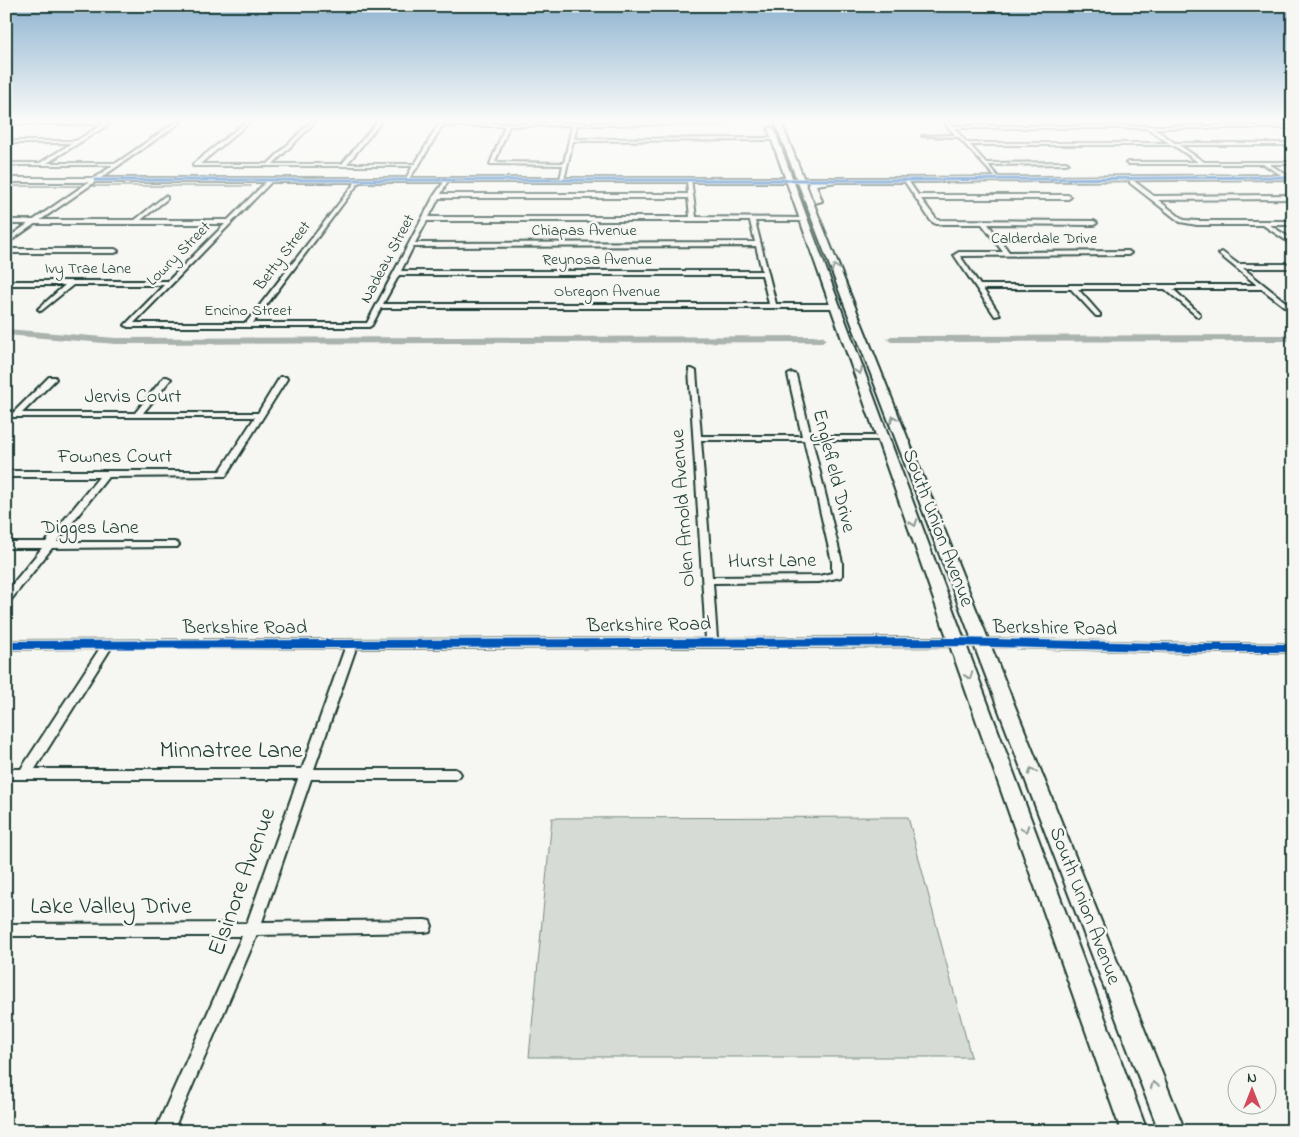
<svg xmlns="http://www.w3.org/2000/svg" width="1299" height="1137" font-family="'Indie Flower',sans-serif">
  <rect width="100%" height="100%" fill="#f6f6f2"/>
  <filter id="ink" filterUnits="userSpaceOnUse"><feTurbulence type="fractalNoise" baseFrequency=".02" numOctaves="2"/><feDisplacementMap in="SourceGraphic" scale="10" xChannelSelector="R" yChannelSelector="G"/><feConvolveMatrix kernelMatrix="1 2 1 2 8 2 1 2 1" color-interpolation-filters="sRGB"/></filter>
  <g filter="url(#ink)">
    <path fill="#d6dbd6" stroke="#7a8c85" d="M 908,817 L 971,1057 L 529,1057 L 552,818 Z"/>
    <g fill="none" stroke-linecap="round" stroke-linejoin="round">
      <path stroke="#72847d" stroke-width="2" d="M 6,186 L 251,186"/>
      <path fill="#aab3ae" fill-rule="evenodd" d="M 6,329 L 116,338 L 822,336 L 826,339 L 822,342 L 116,344 L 6,335 Z
        M 1293,335 L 1293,341 L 891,342 L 887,339 L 891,336 Z"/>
      <g stroke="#1f3d34" stroke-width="4">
        <path id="minor" d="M 6,122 L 109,122 L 109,124 L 47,163 L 118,163 L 120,164 L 118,165 L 6,165 L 6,163 L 40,163 L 72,143 L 6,143 L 6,141 L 76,141 L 103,124 L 6,124 Z
          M 246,122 L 250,122 L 200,164 L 268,164 L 311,122 L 315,122 L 273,164 L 342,164 L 377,122 L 381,122 L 347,164 L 415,164 L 440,122 L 444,122 L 443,124 L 725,122 L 726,124 L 577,125 L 574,139 L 774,138 L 776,139 L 774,140 L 573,141 L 564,180 L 562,181 L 560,180 L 563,165 L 490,164 L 505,126 L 442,126 L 419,165 L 407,181 L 405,180 L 413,166 L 193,166 L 193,164 ZM 572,125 L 564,163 L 495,162 L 509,126 Z
          M 944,122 L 948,122 L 952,126 L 1293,126 L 1293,128 L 1153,128 L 1175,143 L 1293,143 L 1293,145 L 1179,145 L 1204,162 L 1293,162 L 1293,164 L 1269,164 L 1290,177 L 1288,179 L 1263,164 L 1128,164 L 1126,163 L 1128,162 L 1198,162 L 1173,145 L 970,145 L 986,163 L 1066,162 L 1068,163 L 1066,164 L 988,165 L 999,178 L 997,179 L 958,137 L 922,136 L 955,135 ZM 954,128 L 1147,128 L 1169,143 L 967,143 Z
          M 269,179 L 273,180 L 134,323 L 246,323 L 358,179 L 360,181 L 253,323 L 367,323 L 434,196 L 446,179 L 448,180 L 441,194 L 688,194 L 687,180 L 691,179 L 696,217 L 805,218 L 806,219 L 803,221 L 755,221 L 776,304 L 835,304 L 838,306 L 835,308 L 381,308 L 372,325 L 369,327 L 128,327 L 125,325 L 126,324 L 164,285 L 73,285 L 41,311 L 38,309 L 39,308 L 65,285 L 6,285 L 6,281 L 168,281 L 225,224 L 6,224 L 6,220 L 135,220 L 165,196 L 167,197 L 167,199 L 141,220 L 228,220 ZM 439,198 L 688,198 L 690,217 L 429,217 ZM 427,221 L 750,221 L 755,242 L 415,243 ZM 756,246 L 762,271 L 401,271 L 413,247 ZM 399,275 L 762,275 L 769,304 L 383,304 Z
          M 903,179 L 907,179 L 918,195 L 1068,195 L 1071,197 L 1068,199 L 921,199 L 937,220 L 1094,221 L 1097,223 L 1094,225 L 988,224 L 1009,252 L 1128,251 L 1131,253 L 1128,255 L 960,256 L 980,285 L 1257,285 L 1220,255 L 1219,254 L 1222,252 L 1238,264 L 1293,264 L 1293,268 L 1243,268 L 1293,308 L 1293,313 L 1262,289 L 1173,289 L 1200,314 L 1200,316 L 1198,317 L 1165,289 L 1078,289 L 1100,314 L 1100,316 L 1096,316 L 1071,289 L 983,289 L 1000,315 L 995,316 L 954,255 L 959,252 L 1003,252 L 982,224 L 936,224 L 931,221 Z
          M 1130,181 L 1134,181 L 1154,196 L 1293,195 L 1293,199 L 1158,200 L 1184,220 L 1197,221 L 1293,221 L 1293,225 L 1270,225 L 1293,240 L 1293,245 L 1263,225 L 1197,225 L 1180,222 L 1130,183 Z
          M 6,249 L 115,249 L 118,251 L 115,253 L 6,253 Z
          M 689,369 L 692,369 L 696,371 L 701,436 L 802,436 L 788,375 L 792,373 L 796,375 L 811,436 L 883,436 L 887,438 L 883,440 L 812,440 L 842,562 L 842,575 L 841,577 L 819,582 L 713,583 L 717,639 L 957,638 L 982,639 L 986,640 L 987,643 L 986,646 L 356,648 L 314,769 L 455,769 L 459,771 L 461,774 L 459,777 L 455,779 L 311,779 L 262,922 L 425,920 L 430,921 L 432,926 L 430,931 L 425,932 L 257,935 L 173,1131 L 155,1131 L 242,936 L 6,936 L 6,924 L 247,923 L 298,779 L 6,779 L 6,769 L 21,769 L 100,648 L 6,649 L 6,641 L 706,639 ZM 701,440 L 804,440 L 832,562 L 832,573 L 819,576 L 712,577 ZM 111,648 L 345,648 L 302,769 L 35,769 Z
          M 49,377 L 55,377 L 56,379 L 22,413 L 135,413 L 164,377 L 167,377 L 171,379 L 143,413 L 258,413 L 280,377 L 286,377 L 287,379 L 226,476 L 108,477 L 57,542 L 174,542 L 177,543 L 179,545 L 177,547 L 52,548 L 10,601 L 6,602 L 6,592 L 42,548 L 6,548 L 6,542 L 46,542 L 99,477 L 6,477 L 6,471 L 220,471 L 255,417 L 6,417 L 6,413 L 13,413 Z"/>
      </g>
      <g stroke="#1f3d34" stroke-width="4">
        <path id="tertiary" d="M 176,122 L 181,122 L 6,244 L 6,239 Z
          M 982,639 L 1196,644 L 1293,644 L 1293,652 L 1196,652 L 978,646 L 976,643 L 978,640 Z"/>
      </g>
      <g stroke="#1f3d34" stroke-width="4">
        <path id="secondary" d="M 1293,175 L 1293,179 L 905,182 L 6,182 L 6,178 L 905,178 Z"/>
      </g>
      <g stroke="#1f3d34" stroke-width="4">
        <path id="primary" d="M 775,122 L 781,122 L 1185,1131 L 1159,1131 Z
          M 771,127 L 774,129 L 1147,1131 L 1121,1131 L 768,129 Z
          M 834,178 L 837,178 L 837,182 L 816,185 L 822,201 L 815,203 L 808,184 L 809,182 Z"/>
      </g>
      <use href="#minor" fill="#f6f6f2" fill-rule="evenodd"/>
      <use href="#tertiary" fill="#f6f6f2" fill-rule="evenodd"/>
      <use href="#secondary" fill="#f6f6f2" fill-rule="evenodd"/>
      <use href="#primary" fill="#f6f6f2" fill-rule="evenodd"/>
      <g stroke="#f6f6f2" stroke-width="4.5">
        <path id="cycleway-far1" d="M 95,180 L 905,180 L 1293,177"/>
      </g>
      <g stroke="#f6f6f2" stroke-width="11">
        <path id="cycleway" d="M 6,645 L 957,642 L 1196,648 L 1293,648"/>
      </g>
      <use href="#cycleway-far1" stroke="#0057b8" stroke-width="3"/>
      <use href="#cycleway" stroke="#0057b8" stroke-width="8"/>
    </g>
    <defs><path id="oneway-chevron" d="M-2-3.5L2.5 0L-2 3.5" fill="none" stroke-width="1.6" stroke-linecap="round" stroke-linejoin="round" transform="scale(1.25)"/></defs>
    <g stroke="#8a9a93">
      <use href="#oneway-chevron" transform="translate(835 268) rotate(-111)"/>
      <use href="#oneway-chevron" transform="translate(859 371) rotate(70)"/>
      <use href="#oneway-chevron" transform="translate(894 419) rotate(-111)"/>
      <use href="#oneway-chevron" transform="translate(914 523) rotate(70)"/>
      <use href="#oneway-chevron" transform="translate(969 676) rotate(70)"/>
      <use href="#oneway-chevron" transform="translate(1032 771) rotate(-111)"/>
      <use href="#oneway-chevron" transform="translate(1025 829) rotate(70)"/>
      <use href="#oneway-chevron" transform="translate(1154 1085) rotate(-111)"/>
    </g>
  </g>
  <linearGradient id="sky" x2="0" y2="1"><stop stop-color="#8fb4d1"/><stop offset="0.43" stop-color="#fbfbf9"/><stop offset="1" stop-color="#fbfbf9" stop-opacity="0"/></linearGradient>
  <rect width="1299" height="281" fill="url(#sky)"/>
  <g text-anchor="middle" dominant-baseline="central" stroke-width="5" stroke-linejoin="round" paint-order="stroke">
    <g font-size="16" fill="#1f3d34" stroke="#f6f6f2">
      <text x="584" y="231">Chiapas Avenue</text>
      <text x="1044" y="239">Calderdale Drive</text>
      <text transform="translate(179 254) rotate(-45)">Lowry Street</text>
      <text transform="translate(283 256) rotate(-53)">Betty Street</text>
      <text transform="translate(388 259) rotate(-62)">Nadeau Street</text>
      <text x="597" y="260">Reynosa Avenue</text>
      <text x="88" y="269">Ivy Trae Lane</text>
      <text x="607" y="292">Obregon Avenue</text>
      <text x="248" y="311">Encino Street</text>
    </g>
    <g font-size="20" fill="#1f3d34" stroke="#f6f6f2">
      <text x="133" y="397">Jervis Court</text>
      <text x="115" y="457">Fownes Court</text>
      <text transform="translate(833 471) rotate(76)">Englefield Drive</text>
      <text transform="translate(684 508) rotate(-94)">Olen Arnold Avenue</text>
      <text x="90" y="528">Digges Lane</text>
      <text transform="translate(937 528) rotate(69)">South Union Avenue</text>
      <text transform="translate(772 562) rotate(-1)">Hurst Lane</text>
      <text transform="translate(649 626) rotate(-1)">Berkshire Road</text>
      <text x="245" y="628">Berkshire Road</text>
      <text transform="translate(1055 629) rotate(1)">Berkshire Road</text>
      <text transform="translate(1084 906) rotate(69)">South Union Avenue</text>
    </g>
    <g font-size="24" fill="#1f3d34" stroke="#f6f6f2">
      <text x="231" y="751">Minnatree Lane</text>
      <text transform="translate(243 882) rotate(-70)">Elsinore Avenue</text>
      <text x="111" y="907">Lake Valley Drive</text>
    </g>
  </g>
  <rect width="1299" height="1137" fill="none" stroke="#f6f6f2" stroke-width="25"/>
  <rect x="12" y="12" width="1274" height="1112" fill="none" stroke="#1f3d34" stroke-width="2" filter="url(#ink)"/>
  <g transform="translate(1252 1090)"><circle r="24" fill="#f6f6f2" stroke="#a0aca6"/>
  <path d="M0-4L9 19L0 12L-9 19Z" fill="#d1495b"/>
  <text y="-8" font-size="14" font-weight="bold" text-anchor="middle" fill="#1f3d34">N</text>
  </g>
</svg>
